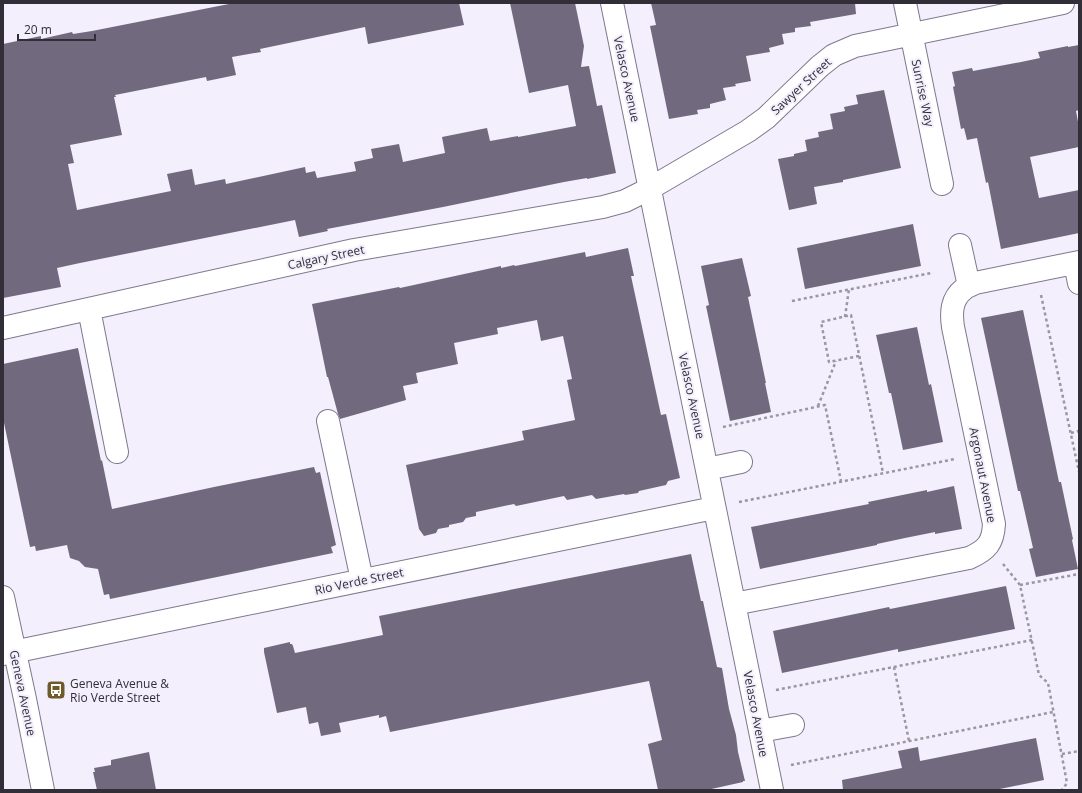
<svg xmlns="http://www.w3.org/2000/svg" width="1082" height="793" font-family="'Open Sans',sans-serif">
  <rect width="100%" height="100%" fill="#f3effd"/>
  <path fill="#716a7e" d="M 234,3 L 459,3 L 464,25 L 368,44 L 365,27 L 260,49 L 261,52 L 232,57 L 236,75 L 207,81 L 206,77 L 115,95 L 116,97 L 114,97 L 122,135 L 70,145 L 74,163 L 68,164 L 77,210 L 171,191 L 167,174 L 192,169 L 195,185 L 225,179 L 226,184 L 305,167 L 306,173 L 315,171 L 317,178 L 356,171 L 354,162 L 373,158 L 371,149 L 399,144 L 403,162 L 445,153 L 442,137 L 487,128 L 490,141 L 518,136 L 518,137 L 576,126 L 568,85 L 529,93 L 510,3 L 575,3 L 584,46 L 581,67 L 589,66 L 597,106 L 602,105 L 616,173 L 587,179 L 587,178 L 564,182 L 443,207 L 327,229 L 328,231 L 299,237 L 295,220 L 80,263 L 57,268 L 61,287 L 3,298 L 3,44 L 41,36 L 41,39 L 72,32 L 73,34 L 92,31 Z
    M 651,3 L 855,3 L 856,14 L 810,22 L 811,26 L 795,28 L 795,32 L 782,34 L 784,44 L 769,48 L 770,52 L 746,56 L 751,81 L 735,84 L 736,86 L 723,88 L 726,100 L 710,104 L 710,108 L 697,110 L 698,114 L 669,119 L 650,26 L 656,25 Z
    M 1079,45 L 1079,110 L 1076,111 L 1079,127 L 1079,147 L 1030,157 L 1039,198 L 1079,190 L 1079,233 L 1001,249 L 988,182 L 986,183 L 977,138 L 967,140 L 964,128 L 961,129 L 953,87 L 955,86 L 952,72 L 972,68 L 973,71 L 1021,62 L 1040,58 L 1038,52 L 1068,46 L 1068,47 Z
    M 884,90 L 901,168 L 843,180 L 843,182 L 814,187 L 817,204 L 789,210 L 778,159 L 794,156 L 794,154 L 807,151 L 805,140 L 819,137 L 818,132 L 833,129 L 830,114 L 845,111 L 844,107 L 858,104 L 856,95 Z
    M 913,224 L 921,266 L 805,289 L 797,248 Z
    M 628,248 L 634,276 L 631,276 L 661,415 L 666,414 L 680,478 L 668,481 L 666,485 L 639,491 L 638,493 L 625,495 L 624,494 L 596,499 L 592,495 L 567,500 L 564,496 L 516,506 L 514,504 L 476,512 L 476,516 L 466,518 L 463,522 L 449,525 L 449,527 L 438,529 L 436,533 L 424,536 L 419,529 L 406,465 L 524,440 L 522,431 L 575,420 L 567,380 L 572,379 L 563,336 L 541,341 L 537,320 L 497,328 L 498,334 L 454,343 L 458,364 L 416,373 L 418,383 L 403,386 L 406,400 L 340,419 L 338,414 L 328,377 L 327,377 L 312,304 L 399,287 L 400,288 L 501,266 L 501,268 L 514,265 L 515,266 L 585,252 L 586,257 Z
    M 742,258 L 751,296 L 748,297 L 766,383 L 765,383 L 771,412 L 730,421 L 706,306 L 709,305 L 701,266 Z
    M 1023,310 L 1059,482 L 1061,482 L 1073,539 L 1072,540 L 1078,569 L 1036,577 L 1029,549 L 1033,548 L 1020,491 L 1018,491 L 981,318 Z
    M 917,327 L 929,385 L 931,384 L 943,442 L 903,450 L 891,393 L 889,393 L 876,335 Z
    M 78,348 L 101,461 L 102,460 L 112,509 L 214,487 L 314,467 L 316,473 L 320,472 L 336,545 L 331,547 L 333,553 L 110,599 L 109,594 L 104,595 L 98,569 L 85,567 L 79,561 L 70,558 L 67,545 L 36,551 L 35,546 L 30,547 L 3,418 L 3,364 Z
    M 954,486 L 962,529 L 935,534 L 935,532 L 905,538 L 877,544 L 877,545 L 760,569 L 751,527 L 869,504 L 868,502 L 927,490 L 927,492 Z
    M 691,554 L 701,601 L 703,601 L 717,667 L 722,668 L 729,709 L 736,735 L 738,752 L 745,781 L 743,781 L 743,782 L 707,790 L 658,790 L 648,744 L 662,740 L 649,681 L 390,732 L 386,716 L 379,718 L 379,715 L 339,723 L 341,732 L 321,736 L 318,722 L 309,724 L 306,707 L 277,713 L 264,652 L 264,648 L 290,642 L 290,644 L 292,644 L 293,646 L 295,653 L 383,635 L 379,616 Z
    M 1006,586 L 1015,629 L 898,652 L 898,649 L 782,673 L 773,631 L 889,607 L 890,609 Z
    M 1036,738 L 1044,780 L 995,790 L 843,790 L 842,780 L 902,768 L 898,751 L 918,747 L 920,761 Z
    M 149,752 L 156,790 L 97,790 L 93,772 L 95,772 L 94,768 L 111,765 L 111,760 Z"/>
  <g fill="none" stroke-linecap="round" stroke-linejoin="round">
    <g stroke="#7f788d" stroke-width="24">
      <path id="minor" d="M 612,3 L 772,790
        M 905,3 L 942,184
        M 960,245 L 969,286
        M 1075,263 L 1079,283
        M 89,309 L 117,452
        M 3,328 L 354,250 L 603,207 L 625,201 L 649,189 L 748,131 L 766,118 L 820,66 L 834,55 L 855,46 L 1063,3
        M 328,421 L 362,580
        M 707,469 L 741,462
        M 734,604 L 969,558 C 987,550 993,543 994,524 L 953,327 C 951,313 951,299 964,289 C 967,286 972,285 975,283 L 1079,262
        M 3,654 L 714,508
        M 760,731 L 793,725"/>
    </g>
    <g stroke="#7f788d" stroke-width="24">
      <path id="major" d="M 3,597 L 25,699 L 43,790"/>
    </g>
    <path stroke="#9a96a2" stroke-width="2.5" stroke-dasharray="3 3" stroke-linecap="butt" d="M 1041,295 L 1079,472
      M 792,301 L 931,273 L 933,274
      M 845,317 L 849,289
      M 859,356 L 829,362 L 821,322 L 851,315 L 883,473
      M 818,406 L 836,361
      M 723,427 L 825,405 L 841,481
      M 1071,433 L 1079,431
      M 739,502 L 955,459
      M 1003,564 L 1020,585 L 1039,675 L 1048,683 L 1067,783 L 1062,790
      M 1020,585 L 1079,574
      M 894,667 L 909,741
      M 776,690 L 1032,640
      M 1062,754 L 1079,751
      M 791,765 L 1053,712"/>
    <use href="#minor" stroke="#fff" stroke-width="22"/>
    <use href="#major" stroke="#fff" stroke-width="22"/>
  </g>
  <defs>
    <g id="bus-square" transform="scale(1)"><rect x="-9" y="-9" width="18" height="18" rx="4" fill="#715a2a" stroke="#f3effd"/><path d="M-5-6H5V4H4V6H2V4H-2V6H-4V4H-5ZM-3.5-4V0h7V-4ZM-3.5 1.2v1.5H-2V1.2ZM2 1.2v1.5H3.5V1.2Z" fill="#fff"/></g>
  </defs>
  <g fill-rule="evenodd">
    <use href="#bus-square" x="56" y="690"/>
  </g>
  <g text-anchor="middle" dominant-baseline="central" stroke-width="4" stroke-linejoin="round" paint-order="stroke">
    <g font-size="12" fill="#322e37" stroke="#f3effd">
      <text transform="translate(627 79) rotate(78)">Velasco Avenue</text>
      <text transform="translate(801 86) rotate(-43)">Sawyer Street</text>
      <text transform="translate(923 93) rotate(78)">Sunrise Way</text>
      <text transform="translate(326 257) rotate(-12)">Calgary Street</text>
      <text transform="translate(692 396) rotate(78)">Velasco Avenue</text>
      <text transform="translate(983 475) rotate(79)">Argonaut Avenue</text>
      <text transform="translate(359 581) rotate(-12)">Rio Verde Street</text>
      <text transform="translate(23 693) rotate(78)">Geneva Avenue</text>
      <text transform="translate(756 714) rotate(79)">Velasco Avenue</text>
    </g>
    <g font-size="12" fill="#322e37" stroke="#f3effd" text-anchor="start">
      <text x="70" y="683">Geneva Avenue &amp;<tspan x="70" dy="14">Rio Verde Street</tspan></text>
    </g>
  </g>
  <rect width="1082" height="793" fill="none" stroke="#322e37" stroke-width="8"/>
  <path d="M18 34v6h77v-6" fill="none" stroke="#322e37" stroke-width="2"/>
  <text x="24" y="34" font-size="12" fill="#322e37" stroke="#f3effd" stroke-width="3" paint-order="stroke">20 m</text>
</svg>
